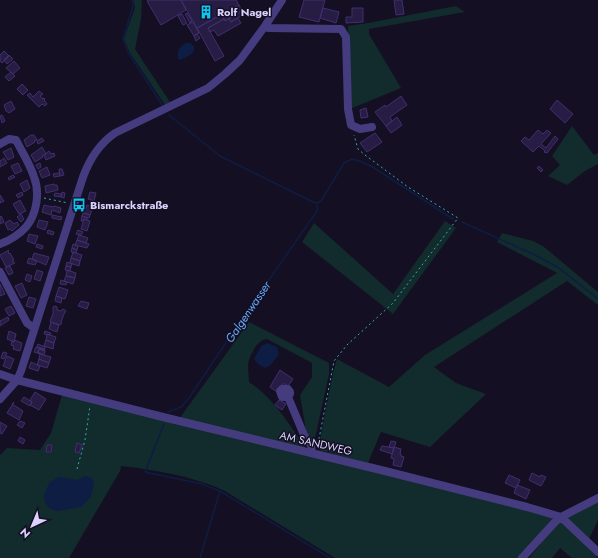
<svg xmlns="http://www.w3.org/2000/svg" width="598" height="558" font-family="Jost,sans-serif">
  <rect width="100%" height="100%" fill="#140f23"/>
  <path fill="#122b2d" d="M 133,0 L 142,0 L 141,19 L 135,49 L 170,102 L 165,105 L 130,53 L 124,39 L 135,7 Z
    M 456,6 L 465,12 L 369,29 L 369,34 L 401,88 L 350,109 L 348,26 L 368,23 Z
    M 572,126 L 594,155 L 598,153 L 598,164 L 585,171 L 567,185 L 548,176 L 560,165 L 552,156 Z
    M 445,221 L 456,228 L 393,314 L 302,242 L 314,223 L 393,294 Z
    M 502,233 L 533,241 L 543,246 L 598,292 L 598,305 L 567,281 L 434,367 L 456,383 L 486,394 L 430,447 L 381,432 L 368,463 L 318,450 L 333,373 L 337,359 L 389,387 L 425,355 L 557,273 L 497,242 Z
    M 249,322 L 329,363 L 329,374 L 314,443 L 306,431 L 300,395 L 312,377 L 312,363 L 267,339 C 258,340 252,351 249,360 C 247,366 249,376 249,382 C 274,398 290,425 306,449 L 179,419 Z
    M 62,395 L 500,502 L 558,520 L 526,558 L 335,558 L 223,490 C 191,476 156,470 121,466 L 120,471 L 69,558 L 0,558 L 0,455 L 7,448 L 40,450 L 51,433 Z
    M 598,502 L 598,520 L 589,539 L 566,518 Z
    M 559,521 L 571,531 L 598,558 L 572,558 L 560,548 L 552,558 L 529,558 Z"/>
  <path fill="#0e1d43" d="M 186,43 L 190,43 L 194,46 C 196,55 187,56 180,60 L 178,59 C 177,51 179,46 186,43 Z
    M 267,343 L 277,347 L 279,354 L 270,366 L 265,368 L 258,364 L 254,359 L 261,346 Z
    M 86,476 L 92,478 L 94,485 L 90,498 L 81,507 L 57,511 L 50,509 L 45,502 L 44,494 L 50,482 L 59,477 L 77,480 Z"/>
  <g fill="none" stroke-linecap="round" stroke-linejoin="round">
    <path stroke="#0e1d43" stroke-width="1.5" d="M 132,0 L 133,6 L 123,39 L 129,54 L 163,106
      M 169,115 L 220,156 L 313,202 L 317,203 L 321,201 L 344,163 L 352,159 L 359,161 L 371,166 L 453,219
      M 462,222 L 535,255 L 559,268 L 598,299
      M 168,412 L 181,407 L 189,398 L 239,323 L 317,211 L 317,203
      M 164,424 L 145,472 L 202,484 L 220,491 L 330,558
      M 200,558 L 220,491"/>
  </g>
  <path fill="#271c43" stroke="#412f6e" d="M 149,0 L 181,0 L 186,10 L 161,25 L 147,1 Z
    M 181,0 L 236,0 L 239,5 L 197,28 Z
    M 304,0 L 325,0 L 319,22 L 299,17 Z
    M 394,0 L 402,0 L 404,14 L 396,15 Z
    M 239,5 L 242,11 L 225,21 L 222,14 Z
    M 323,8 L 339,12 L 336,23 L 320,18 Z
    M 352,8 L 363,8 L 363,22 L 346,23 L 346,17 L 352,17 Z
    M 242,11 L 244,14 L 231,22 L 229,18 Z
    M 187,13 L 192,21 L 190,23 L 185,14 Z
    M 182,14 L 187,23 L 183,25 L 178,16 Z
    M 222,14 L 224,19 L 208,28 L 224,56 L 215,61 L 197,28 Z
    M 229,18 L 231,22 L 238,18 L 241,23 L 218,36 L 214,30 L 210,32 L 208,28 L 224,19 L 225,21 Z
    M 193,22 L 199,33 L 194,36 L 187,25 Z
    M 197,34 L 200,38 L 196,41 L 194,36 Z
    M 4,51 L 9,56 L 2,63 L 0,61 L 0,55 Z
    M 9,55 L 13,59 L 7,64 L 4,60 Z
    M 14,61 L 20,68 L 13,74 L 6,68 Z
    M 11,72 L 15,76 L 9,81 L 5,77 Z
    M 22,84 L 28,90 L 23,95 L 17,89 Z
    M 39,91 L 43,94 L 40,96 L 43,99 L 44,98 L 45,99 L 44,100 L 47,104 L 45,106 L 42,104 L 39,107 L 27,95 L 30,93 L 33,97 Z
    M 401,96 L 407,105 L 390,117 L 392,121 L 386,126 L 375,112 L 385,105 L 386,107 Z
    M 557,100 L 573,114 L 565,123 L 550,109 Z
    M 11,101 L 15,109 L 9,113 L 6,111 L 4,105 Z
    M 366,108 L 368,117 L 361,118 L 360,110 Z
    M 2,115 L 5,121 L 2,123 L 0,116 Z
    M 397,117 L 402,125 L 391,133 L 386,126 Z
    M 538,130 L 543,134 L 547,130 L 551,133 L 541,144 L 546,148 L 555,136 L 558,139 L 547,153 L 544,152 L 545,151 L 539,146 L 533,152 L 521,141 L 525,137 L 529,140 Z
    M 375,133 L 382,142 L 367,152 L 360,143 Z
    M 31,135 L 34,135 L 37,140 L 34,141 L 35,142 L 27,147 L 24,140 Z
    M 42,138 L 44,141 L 38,144 L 37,141 Z
    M 42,147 L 46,154 L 42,156 L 43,157 L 35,162 L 31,155 Z
    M 11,148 L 14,157 L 8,160 L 3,152 Z
    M 49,151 L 51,154 L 54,153 L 55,156 L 46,160 L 44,155 Z
    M 4,158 L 7,163 L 0,167 L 0,161 Z
    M 18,163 L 22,171 L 15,174 L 11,166 Z
    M 40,163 L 41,167 L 38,169 L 36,165 Z
    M 539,166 L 543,170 L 541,172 L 537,168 Z
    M 47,167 L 50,175 L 42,178 L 39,171 Z
    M 59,169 L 62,169 L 64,175 L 60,176 Z
    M 59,173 L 60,176 L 54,177 L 53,174 Z
    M 13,175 L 15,177 L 9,180 L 8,178 Z
    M 27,180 L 30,188 L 24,192 L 20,184 Z
    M 54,184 L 54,185 L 57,185 L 58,190 L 46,193 L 45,186 Z
    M 22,192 L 23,195 L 18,198 L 16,195 Z
    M 62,192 L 65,193 L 64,198 L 61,197 Z
    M 90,192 L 96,193 L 94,201 L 88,199 Z
    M 55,193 L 61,194 L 61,197 L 54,196 Z
    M 0,195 L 4,201 L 0,203 Z
    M 20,200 L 26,211 L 19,214 L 13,204 Z
    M 91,200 L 97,202 L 96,205 L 90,203 Z
    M 44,205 L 53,207 L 54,206 L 61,208 L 60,213 L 52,210 L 51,215 L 42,212 Z
    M 87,205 L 93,207 L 90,215 L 84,213 Z
    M 83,213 L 90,215 L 89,218 L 82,216 Z
    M 21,214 L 24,219 L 21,222 L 17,217 Z
    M 52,215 L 62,217 L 61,220 L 52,218 Z
    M 1,216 L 4,222 L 0,224 L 0,217 Z
    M 82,216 L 87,218 L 87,220 L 84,219 L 83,221 L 81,221 Z
    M 84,219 L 90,221 L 87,231 L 81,229 Z
    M 10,220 L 14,224 L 17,222 L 19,225 L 12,231 L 10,229 L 8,230 L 5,223 Z
    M 39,220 L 48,222 L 45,230 L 37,227 Z
    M 48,230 L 54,232 L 53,235 L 47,233 Z
    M 78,230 L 83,232 L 81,235 L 76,234 Z
    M 29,234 L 38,236 L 35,244 L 27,241 Z
    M 79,235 L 88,238 L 86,243 L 77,240 Z
    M 77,240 L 89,244 L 87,248 L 75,245 Z
    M 37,244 L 43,246 L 42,249 L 36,247 Z
    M 73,244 L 78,246 L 77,250 L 72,248 Z
    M 72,248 L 77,250 L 76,253 L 71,252 Z
    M 9,250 L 8,251 L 9,254 L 10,253 L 14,260 L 12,261 L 15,263 L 6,267 L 0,255 Z
    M 73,252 L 82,255 L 80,261 L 71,258 Z
    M 34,253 L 49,257 L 46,265 L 32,259 Z
    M 29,258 L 37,261 L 35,265 L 27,263 Z
    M 71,258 L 80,261 L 79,266 L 70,263 Z
    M 67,262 L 72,264 L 71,267 L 66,266 Z
    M 10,266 L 13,273 L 9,275 L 5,268 Z
    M 66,266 L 71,267 L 70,271 L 65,270 Z
    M 37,270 L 43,272 L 40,281 L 34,279 Z
    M 67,270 L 76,273 L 75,278 L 66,276 Z
    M 27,274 L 32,276 L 30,282 L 25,280 Z
    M 66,276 L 75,278 L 73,284 L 64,281 Z
    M 61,280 L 67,282 L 66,285 L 60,284 Z
    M 22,283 L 27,295 L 21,298 L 15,286 Z
    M 0,284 L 5,294 L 0,296 Z
    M 59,287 L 68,290 L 65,299 L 56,296 Z
    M 56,296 L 62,298 L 61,303 L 55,301 Z
    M 29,297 L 36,299 L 33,308 L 26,306 Z
    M 81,301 L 89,303 L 87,309 L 78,306 Z
    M 11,306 L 15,313 L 9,316 L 5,309 Z
    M 55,306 L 57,307 L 57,310 L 61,311 L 63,309 L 66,311 L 64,314 L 61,322 L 62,323 L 60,325 L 51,322 L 50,321 L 53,314 L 53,307 Z
    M 8,317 L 9,320 L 0,326 L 0,321 Z
    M 51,322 L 59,325 L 57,332 L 49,329 Z
    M 9,331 L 16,334 L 14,342 L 7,339 Z
    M 45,331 L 51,333 L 50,335 L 44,334 Z
    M 47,334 L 56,337 L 54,343 L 46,340 Z
    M 14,340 L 22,343 L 20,351 L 13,349 L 14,346 L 11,345 L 12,341 L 14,342 Z
    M 46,340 L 54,343 L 53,349 L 44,346 Z
    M 38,344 L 45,347 L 45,349 L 37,347 Z
    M 36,347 L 45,350 L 45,351 L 39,349 L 38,352 L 40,354 L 34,352 Z
    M 39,349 L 45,351 L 44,355 L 38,352 Z
    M 3,352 L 7,353 L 4,359 L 1,358 Z
    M 40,354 L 51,357 L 49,363 L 39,359 Z
    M 7,356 L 14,359 L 10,369 L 3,366 Z
    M 39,359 L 49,363 L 47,368 L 37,365 Z
    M 31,362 L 40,366 L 38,371 L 29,368 Z
    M 280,370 L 293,379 L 288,386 L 285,384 L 282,384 L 277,392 L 270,387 Z
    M 35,392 L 46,399 L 39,410 L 30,405 L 32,402 L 30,400 Z
    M 24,397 L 32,402 L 30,406 L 21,401 Z
    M 279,400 L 286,404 L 282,410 L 275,405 Z
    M 14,402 L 12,404 L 23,411 L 19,420 L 7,413 Z
    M 20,421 L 25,423 L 22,428 L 17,425 Z
    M 0,422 L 7,426 L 2,434 L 0,433 Z
    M 20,437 L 25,440 L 23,444 L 18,441 Z
    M 391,441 L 396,442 L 394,448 L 389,447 Z
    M 77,443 L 82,445 L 79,453 L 75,452 Z
    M 47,445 L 52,445 L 51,452 L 46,452 Z
    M 382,446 L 394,448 L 392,454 L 380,450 Z
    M 394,447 L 401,449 L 400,454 L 401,454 L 401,456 L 404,457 L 401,467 L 393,465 L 394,459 L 391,458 Z
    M 532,473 L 540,477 L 541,475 L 546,477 L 541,486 L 529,480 Z
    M 509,475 L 520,480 L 516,488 L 505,483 Z
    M 517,485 L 530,490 L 526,499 L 514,493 Z"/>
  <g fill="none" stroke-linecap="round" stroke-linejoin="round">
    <path stroke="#34acb0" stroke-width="1" stroke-dasharray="2 3" stroke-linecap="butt" d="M 44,198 L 68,203
      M 318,444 L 334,361 L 347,345 L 393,303 L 458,218 L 408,187 L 365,155 L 358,149 L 354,135
      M 77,469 L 85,440 L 90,406"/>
    <path stroke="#453c80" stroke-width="8" d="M 265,26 L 268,28 L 341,29 L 346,37 L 348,109 L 351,125 L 360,129 L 372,127
      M 0,144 L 9,139 L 16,140 C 22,152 30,164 34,177 C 40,192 37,214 26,227 C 20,234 9,241 0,244
      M 0,272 L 27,323 L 34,328
      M 0,374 L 17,380 L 163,417 L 385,471 L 527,507 L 561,517 L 598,552
      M 288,397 L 282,397 L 280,391 L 282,389 L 288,389 C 291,392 291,394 288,397 L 304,435 L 311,445 L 312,453
      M 0,399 L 17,380 L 21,371 L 83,177 C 90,158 99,144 115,133 L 208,88 L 225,74 L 240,60 L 265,26 L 282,0
      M 522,558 L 555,522 L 561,517 L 598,498"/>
  </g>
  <defs>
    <g id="building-bare" transform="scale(1.08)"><path d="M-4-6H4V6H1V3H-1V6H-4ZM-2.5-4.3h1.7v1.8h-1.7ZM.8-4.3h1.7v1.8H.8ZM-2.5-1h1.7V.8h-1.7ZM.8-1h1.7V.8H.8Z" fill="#0bc6f1" stroke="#140f23" stroke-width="2.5" paint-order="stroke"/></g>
    <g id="bus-bare" transform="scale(1.08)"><path d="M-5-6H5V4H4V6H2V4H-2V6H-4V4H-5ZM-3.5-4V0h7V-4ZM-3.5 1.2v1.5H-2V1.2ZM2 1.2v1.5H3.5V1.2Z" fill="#0bc6f1" stroke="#140f23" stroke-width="2.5" paint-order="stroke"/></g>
  </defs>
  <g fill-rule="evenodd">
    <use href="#building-bare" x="206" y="12"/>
    <use href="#bus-bare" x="79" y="205"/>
  </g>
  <g text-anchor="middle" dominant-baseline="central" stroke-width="3" stroke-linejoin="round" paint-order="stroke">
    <g font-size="11" font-weight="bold" fill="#dbd3fd" stroke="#140f23" text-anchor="start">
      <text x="217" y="12">Rolf Nagel</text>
      <text x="90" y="205">Bismarckstraße</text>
    </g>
    <g font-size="11" fill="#dbd3fd" stroke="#140f23">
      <text transform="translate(316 443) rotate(13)">AM SANDWEG</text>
    </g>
    <g font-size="12" font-style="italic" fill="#66a8f8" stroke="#140f23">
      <text transform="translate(248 312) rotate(-56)">Galgenwasser</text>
    </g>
  </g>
  <g transform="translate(32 526) rotate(224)" stroke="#140f23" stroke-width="3" paint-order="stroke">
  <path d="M0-3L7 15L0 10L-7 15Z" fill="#dbd3fd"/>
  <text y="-6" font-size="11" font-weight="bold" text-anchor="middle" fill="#dbd3fd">N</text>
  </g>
</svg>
